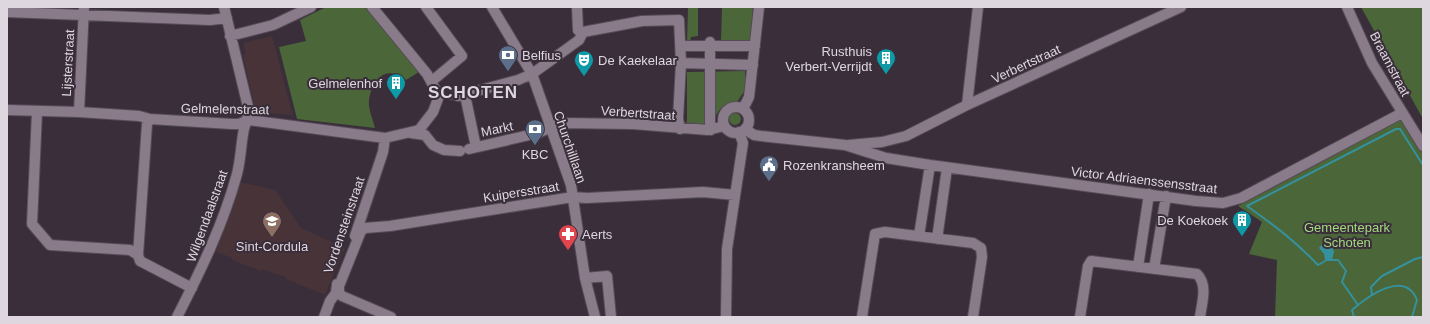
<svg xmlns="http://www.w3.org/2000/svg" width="1430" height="324" font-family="Helvetica,sans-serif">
  <rect width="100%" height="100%" fill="#3a2e3b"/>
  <path fill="#483438" d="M 272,36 L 291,109 L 293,115 L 256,112 L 243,55 L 246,54 L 243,43 Z
    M 239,182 L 275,190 L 301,228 L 345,248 L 325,295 L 286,279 L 286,277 L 262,269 L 261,271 L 232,260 L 233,258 L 216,252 Z"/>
  <path fill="#4b6638" d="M 326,7 L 365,7 L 419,72 L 406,80 C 403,78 399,75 395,74 C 377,69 368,92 369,106 C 370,113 373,121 375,128 L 297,119 L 279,47 L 306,41 L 300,20 Z
    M 688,7 L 698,7 L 698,36 L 691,37 L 690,43 L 687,42 Z
    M 722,7 L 753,7 L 750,40 L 721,41 Z
    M 1361,7 L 1423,7 L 1423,119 Z
    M 745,71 L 745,90 L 737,102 C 721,104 718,110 712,125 L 687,124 L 687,72 Z
    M729 119a6 6 0 1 1 12 0a6 6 0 1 1-12 0Z
    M 1403,118 L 1423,153 L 1423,317 L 1275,317 L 1277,260 L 1249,254 L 1262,222 L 1238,206 Z"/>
  <path fill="#35919d" d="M 1327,242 L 1332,243 L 1334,252 L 1332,260 L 1325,260 L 1324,254 L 1319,248 L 1322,244 Z"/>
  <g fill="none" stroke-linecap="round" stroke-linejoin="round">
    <path stroke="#35919d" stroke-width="2" d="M 1372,295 L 1371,287 L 1382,276 L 1415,259 L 1423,257
      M 1358,305 L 1342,282 L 1346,271 L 1338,260 L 1327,260 L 1318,265 C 1294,240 1275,226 1247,206 L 1396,129 L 1400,129 L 1423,165
      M 1354,317 L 1352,310 C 1368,296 1405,269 1417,300 L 1412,317"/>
    <path stroke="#534754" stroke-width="10" stroke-dasharray="10 5" stroke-linecap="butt" d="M 449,95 L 458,96"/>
    <g stroke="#564c57" stroke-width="12">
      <path id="minor" d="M 426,7 L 462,56 L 432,81
        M 492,7 L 532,74 L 571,185 L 585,278 L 595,317
        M 577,7 L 578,30 L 583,32
        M 1347,7 L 1372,63 L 1423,146
        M 7,12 L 210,20 L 227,18
        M 583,32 L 642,21 L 679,20 L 681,63 L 678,119 L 680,129
        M 230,36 L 273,25 L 311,7
        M 710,42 L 710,122 L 711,130
        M 681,46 L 755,46
        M 681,63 L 753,65
        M 465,95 L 476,147
        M 458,96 L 518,80 L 532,74 L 579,40 L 583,32
        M 967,105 L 978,7
        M723 120a13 13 0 1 1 26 0a13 13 0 1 1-26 0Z
        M 743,109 L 749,97 L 759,7
        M 7,110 L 79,112 L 139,116 L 150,119 L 232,124 L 239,124 L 248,120 L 385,138 L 419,130 L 433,112 L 439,96 L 427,74 L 372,7
        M 37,112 L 32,224 L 50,245 L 130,250 L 138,255 L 140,261 L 192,288
        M 79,112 L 84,7
        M 745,129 L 754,135 L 761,136 L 845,145 L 886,158 L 930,165 L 1196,201 L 1223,203 L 1241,198 L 1402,113
        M 411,133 L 425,135 L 433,145 L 444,150 L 460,151
        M 849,145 L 882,142 L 906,136 L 967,105 L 1181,7
        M 469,149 L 538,133 L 560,123 L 633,124 L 708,130 L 724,126
        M 355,236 L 383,152 L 385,138
        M 919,236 L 930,165
        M 937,239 L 947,168
        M 138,255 L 147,124 L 150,119
        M 1138,267 L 1149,194
        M 1154,269 L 1166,196
        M 585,278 L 607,276 L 611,317
        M 177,317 C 201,270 223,225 237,174 C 241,159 241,142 244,129 C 246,122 248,118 249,111 L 224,7
        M 324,317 L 330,301 L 336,293 L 337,284
        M 391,317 L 342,296 L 339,293 L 339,286 L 361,231 L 365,228 L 390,226 L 573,197 L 587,198 L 703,192 L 735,195
        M 726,317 L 727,249 L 743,143 L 739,132
        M 862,317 L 875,234 L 885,232 L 973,243 L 981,248 L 982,257 L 973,317
        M 1080,317 L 1088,266 L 1091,261 L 1197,274 C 1208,285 1202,302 1200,317"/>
    </g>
    <use href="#minor" stroke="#8a7b8b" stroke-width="10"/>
  </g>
  <defs>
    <g id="bank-pin" transform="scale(1)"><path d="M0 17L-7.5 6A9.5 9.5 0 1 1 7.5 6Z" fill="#5c6f8a" stroke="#3a2e3b"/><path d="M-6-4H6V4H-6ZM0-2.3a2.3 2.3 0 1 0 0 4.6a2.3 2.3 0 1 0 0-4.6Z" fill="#fff"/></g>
    <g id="building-pin" transform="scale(1)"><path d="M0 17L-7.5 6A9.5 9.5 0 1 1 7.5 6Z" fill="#0f9aa8" stroke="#3a2e3b"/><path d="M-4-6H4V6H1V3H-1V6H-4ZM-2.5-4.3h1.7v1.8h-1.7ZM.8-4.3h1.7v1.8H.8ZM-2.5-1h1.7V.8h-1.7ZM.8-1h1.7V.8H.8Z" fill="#fff"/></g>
    <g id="theatre-pin" transform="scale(1)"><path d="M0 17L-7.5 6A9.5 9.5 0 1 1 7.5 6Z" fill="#0f9aa8" stroke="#3a2e3b"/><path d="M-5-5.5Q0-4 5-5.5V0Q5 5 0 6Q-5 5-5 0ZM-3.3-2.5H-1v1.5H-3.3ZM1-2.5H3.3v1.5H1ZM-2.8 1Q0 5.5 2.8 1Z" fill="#fff"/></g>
    <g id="civic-pin" transform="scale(1)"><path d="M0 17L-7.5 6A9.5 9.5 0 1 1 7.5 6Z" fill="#5c6f8a" stroke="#3a2e3b"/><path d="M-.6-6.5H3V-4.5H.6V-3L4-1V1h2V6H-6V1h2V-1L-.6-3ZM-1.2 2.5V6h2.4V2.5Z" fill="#fff"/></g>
    <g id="school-pin" transform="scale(1)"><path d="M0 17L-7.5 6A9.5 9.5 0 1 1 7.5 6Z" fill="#8d6e63" stroke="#3a2e3b"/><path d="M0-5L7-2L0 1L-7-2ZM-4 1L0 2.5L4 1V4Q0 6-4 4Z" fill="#fff"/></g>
    <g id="pharmacy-pin" transform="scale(1)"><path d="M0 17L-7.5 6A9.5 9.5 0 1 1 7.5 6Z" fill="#e0444e" stroke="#3a2e3b"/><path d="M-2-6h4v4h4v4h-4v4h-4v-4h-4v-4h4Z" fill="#fff"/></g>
  </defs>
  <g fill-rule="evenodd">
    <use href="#bank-pin" x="508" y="55"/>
    <use href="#building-pin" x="886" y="58"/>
    <use href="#theatre-pin" x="584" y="60"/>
    <use href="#building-pin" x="396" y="83"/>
    <use href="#bank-pin" x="535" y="129"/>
    <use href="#civic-pin" x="769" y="165"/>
    <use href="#building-pin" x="1242" y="220"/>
    <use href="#school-pin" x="272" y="221"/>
    <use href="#pharmacy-pin" x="568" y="234"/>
  </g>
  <g text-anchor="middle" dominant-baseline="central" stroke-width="4" stroke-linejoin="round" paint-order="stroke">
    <g font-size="13" fill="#dfd7e0" stroke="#3a2e3b" text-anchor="start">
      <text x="872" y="51" text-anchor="end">Rusthuis<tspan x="872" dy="15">Verbert-Verrijdt</tspan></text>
      <text x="522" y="55">Belfius</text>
      <text x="598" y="60">De Kaekelaar</text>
      <text x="382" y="83" text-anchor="end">Gelmelenhof</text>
      <text x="535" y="154" text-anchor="middle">KBC</text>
      <text x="783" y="165">Rozenkransheem</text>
      <text x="1228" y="220" text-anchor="end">De Koekoek</text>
      <text x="582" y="234">Aerts</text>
      <text x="272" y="246" text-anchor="middle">Sint-Cordula</text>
    </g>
    <g font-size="13" fill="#dfd7e0" stroke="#3a2e3b">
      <text transform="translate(68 63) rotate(-87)">Lijsterstraat</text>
      <text transform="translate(1026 64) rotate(-25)">Verbertstraat</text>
      <text transform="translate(1390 64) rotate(62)">Braamstraat</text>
      <text transform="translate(225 109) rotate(1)">Gelmelenstraat</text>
      <text transform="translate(638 113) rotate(4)">Verbertstraat</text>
      <text transform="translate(497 129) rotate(-12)">Markt</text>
      <text transform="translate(570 147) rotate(71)">Churchilllaan</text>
      <text transform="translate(1144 180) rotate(7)">Victor Adriaenssensstraat</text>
      <text transform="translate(521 192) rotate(-9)">Kuipersstraat</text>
      <text transform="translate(207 216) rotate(-70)">Wilgendaalstraat</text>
      <text transform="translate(344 225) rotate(-71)">Vordensteinstraat</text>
    </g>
    <g font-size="13" fill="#a2da7b" stroke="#3a2e3b">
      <text x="1347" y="227">Gemeentepark<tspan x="1347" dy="15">Schoten</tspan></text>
    </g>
    <g font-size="17" font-weight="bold" letter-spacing="1" fill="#dfd7e0" stroke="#3a2e3b">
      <text x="473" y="92">SCHOTEN</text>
    </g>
  </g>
  <rect width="1430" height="324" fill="none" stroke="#dfd7e0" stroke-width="16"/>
</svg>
